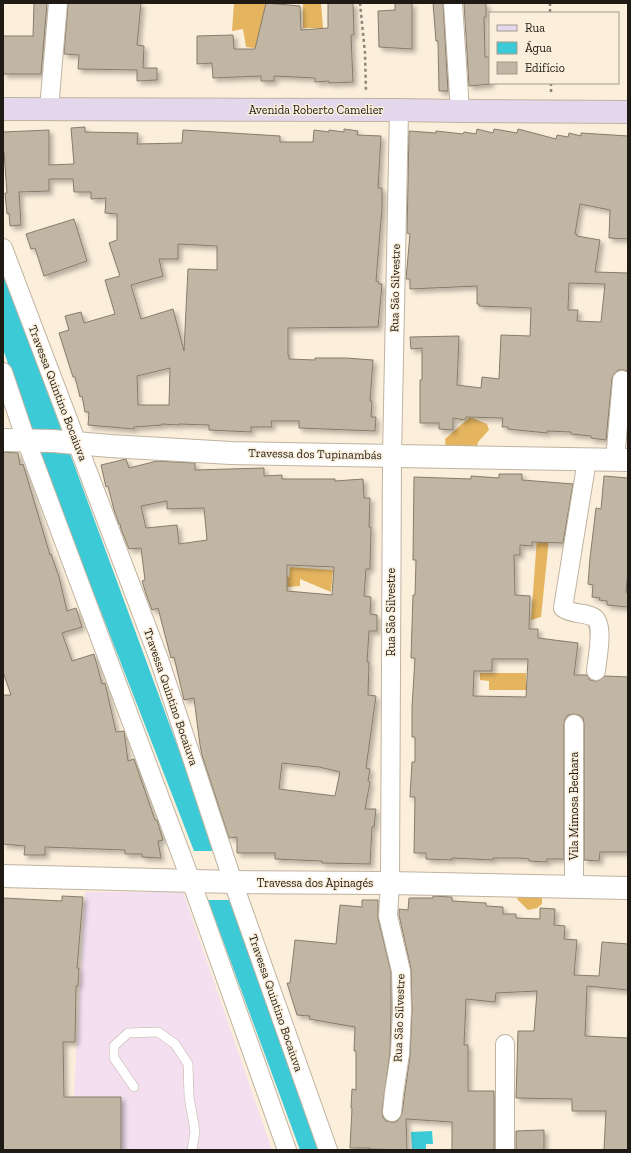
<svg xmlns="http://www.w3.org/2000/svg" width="631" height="1153" font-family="'Zilla Slab',serif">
  <defs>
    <filter id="shadow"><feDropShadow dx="3.5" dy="3.5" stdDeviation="2" flood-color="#0004"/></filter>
  </defs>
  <rect width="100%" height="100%" fill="#fbefdb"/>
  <path fill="#f3dfef" d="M 85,892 L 183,892 L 272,1150 L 71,1150 Z"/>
  <path fill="#e4b45f" d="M 234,3 L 276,3 L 274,31 L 259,32 L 261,49 L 246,47 L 243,29 L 232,31 Z
    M 303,3 L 321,3 L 323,28 L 303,28 Z
    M 470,417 L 487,424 L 489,430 L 478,442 L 476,451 L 446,450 L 445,439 Z
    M 541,483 L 550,529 L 541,617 L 531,620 Z
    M 290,567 L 333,570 L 331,592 L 300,579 L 300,586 L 287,587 L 276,576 L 289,577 Z
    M 480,673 L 526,673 L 526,690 L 489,690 L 489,681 L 480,680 Z
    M 521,890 L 542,893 L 542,904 L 537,908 L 528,910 L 517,899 Z"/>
  <path fill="#3ccad6" d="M 3,271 L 216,851 L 194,851 L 38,450 L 3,349 Z
    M 208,900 L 233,900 L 322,1150 L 300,1150 Z
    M 432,1131 L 433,1144 L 426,1144 L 426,1150 L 412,1150 L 411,1132 Z"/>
  <path fill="#c1b5a3" stroke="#877c6a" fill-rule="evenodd" filter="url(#shadow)" d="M 34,3 L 47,3 L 41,74 L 3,74 L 3,36 L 33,36 Z
    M 68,3 L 141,3 L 137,45 L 144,46 L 143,68 L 157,68 L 157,80 L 137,81 L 137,70 L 78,69 L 79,55 L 64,54 Z
    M 266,3 L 300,6 L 301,30 L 328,28 L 328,3 L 353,3 L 354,35 L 351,35 L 353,82 L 329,83 L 329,81 L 315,82 L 315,78 L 274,76 L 274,81 L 261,81 L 261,76 L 213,78 L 212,63 L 197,64 L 197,36 L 233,35 L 234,49 L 255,49 Z
    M 395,3 L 412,3 L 412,49 L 379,47 L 378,11 L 395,10 Z
    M 433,3 L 443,3 L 448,91 L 439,91 L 438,41 L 436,41 Z
    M 464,3 L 486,3 L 486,17 L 484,17 L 485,57 L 490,57 L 490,84 L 469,86 Z
    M 85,127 L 85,132 L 138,133 L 137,144 L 182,143 L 183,130 L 280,136 L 280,142 L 313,142 L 314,130 L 329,132 L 329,130 L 344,132 L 344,129 L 358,131 L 357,135 L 381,136 L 378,188 L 382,188 L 382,208 L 376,281 L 379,282 L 379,284 L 382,284 L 378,327 L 288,328 L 288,355 L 289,355 L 289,359 L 315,360 L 315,358 L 346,358 L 373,360 L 370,401 L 372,401 L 371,417 L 376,417 L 375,431 L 299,428 L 299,421 L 271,421 L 272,427 L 251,427 L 251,432 L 209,430 L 209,425 L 179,424 L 179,425 L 162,424 L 162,425 L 134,427 L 134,429 L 88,425 L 89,412 L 85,412 L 82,396 L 80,397 L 75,377 L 73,377 L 59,333 L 69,330 L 65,316 L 81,312 L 84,323 L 115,314 L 105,280 L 120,276 L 109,243 L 117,240 L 117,214 L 105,213 L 106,198 L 91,199 L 91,192 L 74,192 L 73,179 L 49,179 L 49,191 L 19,192 L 21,225 L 10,226 L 9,213 L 7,214 L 5,193 L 7,193 L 4,152 L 3,152 L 3,132 L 49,130 L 49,165 L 74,164 L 71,128 ZM 178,244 L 217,246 L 217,270 L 188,269 L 184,351 L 173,309 L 141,319 L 131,285 L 163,276 L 159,259 L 178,259 ZM 170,368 L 169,405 L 138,405 L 137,376 Z
    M 477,129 L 493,133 L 494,129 L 517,133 L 518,129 L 556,139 L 557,135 L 568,137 L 569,133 L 581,136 L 581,133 L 628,136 L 628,239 L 609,238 L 610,210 L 580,204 L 575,234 L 577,234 L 577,236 L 600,240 L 595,272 L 628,273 L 628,371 L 623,370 L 618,370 L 614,374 L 612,379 L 606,440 L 591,438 L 591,436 L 571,434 L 571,432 L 547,431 L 547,433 L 508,429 L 508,427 L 502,427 L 503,418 L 466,417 L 465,420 L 453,418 L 453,430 L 439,429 L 439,423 L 420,423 L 420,380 L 422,380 L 422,348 L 411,349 L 410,337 L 459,336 L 457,385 L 481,388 L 482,377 L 499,379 L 501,335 L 530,336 L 531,308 L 479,306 L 479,304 L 477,304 L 477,286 L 410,289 L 410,279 L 406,279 L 410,234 L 407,233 L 409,131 L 436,133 L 436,131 L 463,134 L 464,132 L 476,134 ZM 569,283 L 605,284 L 601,322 L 577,321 L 578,310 L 568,310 Z
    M 74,219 L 87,261 L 44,276 L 35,248 L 31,249 L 26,234 Z
    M 3,452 L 18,453 L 20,465 L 23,464 L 50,555 L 51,554 L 59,577 L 67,611 L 76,608 L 82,627 L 62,633 L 72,661 L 94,654 L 102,684 L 105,683 L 116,732 L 124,731 L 128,761 L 134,759 L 155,820 L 157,820 L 159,827 L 163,840 L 158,841 L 161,858 L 142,857 L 142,854 L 125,854 L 125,850 L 45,847 L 45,855 L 24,855 L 25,846 L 3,844 L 3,695 L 11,695 L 3,672 Z
    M 126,459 L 129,468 L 157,461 L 195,463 L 195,470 L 264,468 L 264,476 L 282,475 L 282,479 L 335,479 L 335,481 L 363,479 L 364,498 L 370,498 L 369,527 L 371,527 L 370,569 L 366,569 L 364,596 L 371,597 L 370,614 L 377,615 L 377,631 L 369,631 L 367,662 L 369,662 L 368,695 L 376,696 L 366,768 L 370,769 L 368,781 L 370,782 L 365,809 L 376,809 L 374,827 L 372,827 L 370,864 L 322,863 L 322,861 L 275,859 L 275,853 L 237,853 L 237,837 L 229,838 L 202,755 L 200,745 L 194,698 L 184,700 L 174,657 L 171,658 L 158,608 L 152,610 L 146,594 L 142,581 L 145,580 L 141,548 L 129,549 L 121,529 L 120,524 L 119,524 L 114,510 L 108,486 L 106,487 L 101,465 ZM 167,501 L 167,509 L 204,508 L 207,540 L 179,544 L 177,525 L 146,528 L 141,506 ZM 287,565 L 334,567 L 332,595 L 287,591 ZM 282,763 L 319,767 L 340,772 L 335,796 L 279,789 Z
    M 499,474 L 522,474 L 522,480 L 573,484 L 563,543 L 532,542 L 532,546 L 520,545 L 520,555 L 514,555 L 515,595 L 530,596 L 529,629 L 538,629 L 538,638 L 578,643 L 574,675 L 587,675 L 590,680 L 595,681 L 600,680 L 605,676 L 628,677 L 628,852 L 600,852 L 599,861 L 584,860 L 584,724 L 583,718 L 579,715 L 574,714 L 568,715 L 565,719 L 564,724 L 564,859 L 547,859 L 547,862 L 529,861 L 529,859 L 519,858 L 493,858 L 493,860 L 452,858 L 452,860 L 426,859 L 426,853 L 414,853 L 415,797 L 410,797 L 412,762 L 415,762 L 415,737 L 412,737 L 412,707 L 415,658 L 411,658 L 413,595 L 415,595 L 416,560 L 413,560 L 414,477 L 471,479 L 471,476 L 499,478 ZM 492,659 L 528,659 L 526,697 L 473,696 L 474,671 L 492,671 Z
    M 604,476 L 628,478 L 628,570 L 626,592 L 628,593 L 628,607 L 607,605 L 607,601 L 599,600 L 600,598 L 592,597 L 593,585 L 588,584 L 590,558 L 596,508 L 601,509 Z
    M 62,896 L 83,897 L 77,968 L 79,968 L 78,986 L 76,986 L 75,1042 L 63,1042 L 64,1097 L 121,1097 L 121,1150 L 3,1150 L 3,898 L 62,901 Z
    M 433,896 L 452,897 L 452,901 L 486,903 L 486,906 L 503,907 L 503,914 L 516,914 L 516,918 L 540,919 L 540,908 L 555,909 L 554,925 L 565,926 L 564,939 L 577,940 L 574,975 L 599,976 L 602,942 L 628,944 L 628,990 L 587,986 L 585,1036 L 628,1038 L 628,1150 L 604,1150 L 606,1111 L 572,1111 L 572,1099 L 516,1098 L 518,1031 L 534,1031 L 537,991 L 496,993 L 495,1002 L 466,999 L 464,1045 L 468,1045 L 468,1091 L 494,1091 L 494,1150 L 452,1150 L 452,1122 L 406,1119 L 407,1150 L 370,1149 L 370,1148 L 350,1148 L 352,1108 L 351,1108 L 352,1089 L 356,1090 L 356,1051 L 354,1051 L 355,1027 L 309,1019 L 310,1016 L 297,1015 L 287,983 L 290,983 L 295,940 L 336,944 L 340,905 L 362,907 L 362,900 L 378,900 L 378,918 L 391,972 L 391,1010 L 390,1053 L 382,1111 L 383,1117 L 386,1121 L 391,1122 L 396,1122 L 400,1118 L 402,1113 L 410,1056 L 412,1010 L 411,969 L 399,915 L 399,909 L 408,910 L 409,898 L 433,898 Z
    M 544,1130 L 544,1150 L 516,1150 L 516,1131 Z"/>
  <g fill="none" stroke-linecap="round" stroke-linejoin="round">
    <g stroke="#bfb3a1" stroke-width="10">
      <path id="service" d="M 134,1087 L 114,1058 L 114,1046 L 128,1033 L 158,1032 L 175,1044 L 188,1064 L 189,1097 L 195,1131 L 192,1150"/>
    </g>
    <g stroke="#bfb3a1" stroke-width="20">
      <path id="minor" d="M 453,3 L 460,111
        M 49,109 L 58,3
        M 3,248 L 159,659 L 233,882 L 328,1150
        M 3,372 L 26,440 L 191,881 L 287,1150
        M 587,460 L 563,608 C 573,615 584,612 593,617 C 605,623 597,659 596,671
        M 615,460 L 622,380
        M 574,724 L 574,887
        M 505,1044 L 505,1150
        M 392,1112 L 394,1093 L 400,1054 L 402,1010 L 401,971 L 388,916 L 390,883 L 392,456 L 399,110"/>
    </g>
    <g stroke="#bfb3a1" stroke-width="24">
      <path id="tertiary" d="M 3,440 L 53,441 L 110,446 L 231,453 L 628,460
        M 3,876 L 233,882 L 390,883 L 628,888"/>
    </g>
    <g stroke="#bfb3a1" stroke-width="24">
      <path id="secondary" d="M 3,109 L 399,110 L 460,111 L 628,112"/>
    </g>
    <path stroke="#8d8577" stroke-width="2.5" stroke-dasharray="3 3" stroke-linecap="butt" d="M 360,3 L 365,53 L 366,92
      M 550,3 L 550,13
      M 551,83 L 551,94"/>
    <use href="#service" stroke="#fff" stroke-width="9"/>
    <use href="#minor" stroke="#fff" stroke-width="18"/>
    <use href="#tertiary" stroke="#fff" stroke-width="22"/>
    <use href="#secondary" stroke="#e4d7ec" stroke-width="22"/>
  </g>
  <g text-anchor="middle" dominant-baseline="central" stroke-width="3" stroke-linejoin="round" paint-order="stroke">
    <g font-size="12" fill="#1f1b14" stroke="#fbefdb">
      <text x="316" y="110">Avenida Roberto Camelier</text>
      <text transform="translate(395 288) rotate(-89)">Rua São Silvestre</text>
      <text transform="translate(58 393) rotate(69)">Travessa Quintino Bocaiuva</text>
      <text transform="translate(315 454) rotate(1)">Travessa dos Tupinambás</text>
      <text transform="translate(391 612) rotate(-90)">Rua São Silvestre</text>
      <text transform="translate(171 697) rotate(71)">Travessa Quintino Bocaiuva</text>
      <text transform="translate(574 806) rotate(-90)">Vila Mimosa Bechara</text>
      <text x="315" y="883">Travessa dos Apinagés</text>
      <text transform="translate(276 1003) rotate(71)">Travessa Quintino Bocaiuva</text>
      <text transform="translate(399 1018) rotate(-88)">Rua São Silvestre</text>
    </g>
  </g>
  <rect width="631" height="1153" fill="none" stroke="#1f1b14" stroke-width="8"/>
  <rect x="489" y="12" width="130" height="72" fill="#fbefdb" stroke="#a39a8b"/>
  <rect x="497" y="25" width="20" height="6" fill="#e4d7ec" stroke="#a39a8b"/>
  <text x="525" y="32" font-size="12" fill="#1f1b14">Rua</text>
  <rect x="497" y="42" width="20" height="12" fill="#3ccad6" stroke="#a39a8b"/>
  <text x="525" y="52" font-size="12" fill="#1f1b14">Água</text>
  <rect x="497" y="62" width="20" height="12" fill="#c1b5a3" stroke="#a39a8b"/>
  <text x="525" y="72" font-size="12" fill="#1f1b14">Edifício</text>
</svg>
